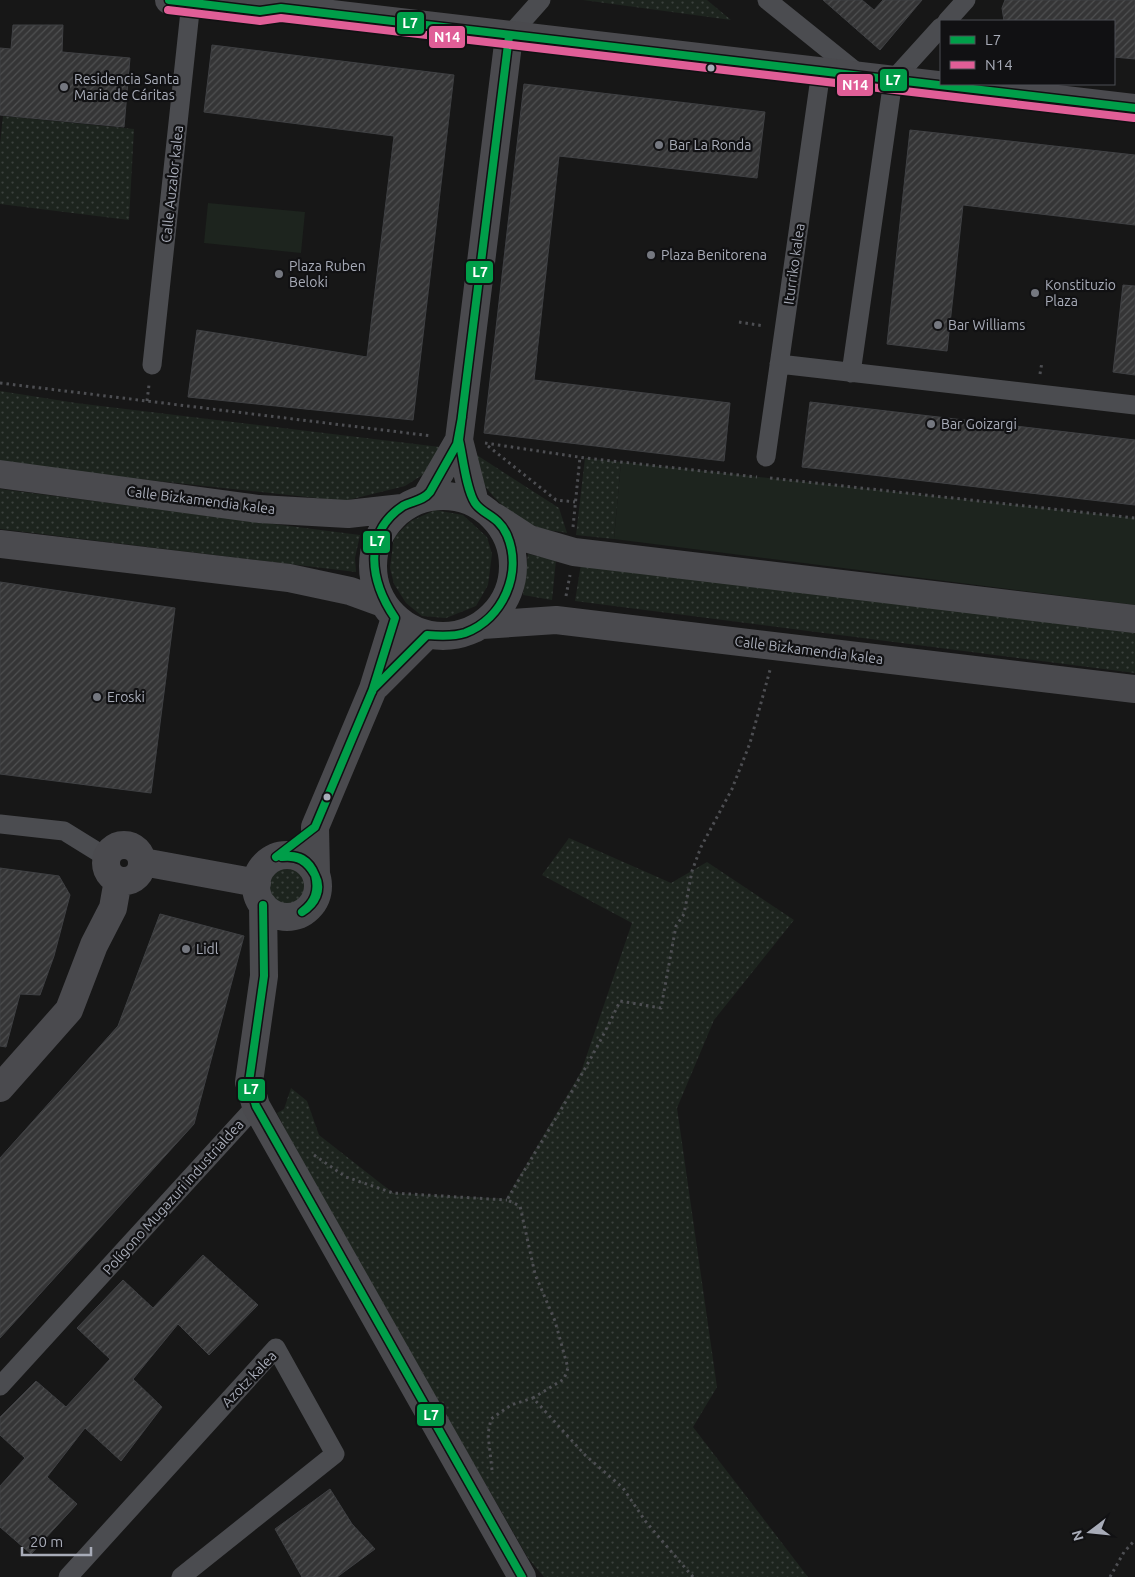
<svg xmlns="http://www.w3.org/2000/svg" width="1135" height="1577" font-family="Ubuntu,sans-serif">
  <defs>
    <pattern id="grass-dots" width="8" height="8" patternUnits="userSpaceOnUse" patternTransform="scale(1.25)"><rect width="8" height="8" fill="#1d241e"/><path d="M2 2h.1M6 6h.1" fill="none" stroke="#3b413d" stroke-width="1.8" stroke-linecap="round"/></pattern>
    <pattern id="building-hatch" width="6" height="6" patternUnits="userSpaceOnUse" patternTransform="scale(1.25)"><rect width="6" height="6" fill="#353536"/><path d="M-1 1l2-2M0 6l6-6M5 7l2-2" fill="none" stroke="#4f5051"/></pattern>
  </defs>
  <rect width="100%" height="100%" fill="#171717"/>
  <path fill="url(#grass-dots)" d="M 583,0 L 707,0 L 731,20 Z
    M 3,116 L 134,129 L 129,220 L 0,204 L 0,144 Z
    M 0,391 L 76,403 L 440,447 L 432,469 L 405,486 L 344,501 L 0,464 Z
    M 469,450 L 559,508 L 567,533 C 558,531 548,531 540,528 C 509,517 474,484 469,450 Z
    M 585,458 L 621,462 L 614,539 L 576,535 Z
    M 0,489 L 360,535 L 355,558 L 356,572 L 0,529 Z
    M 435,510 L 463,515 L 487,537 L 492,554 L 488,585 L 476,606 L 446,618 L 422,616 L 406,603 L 394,584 L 390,568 L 394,537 L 411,521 Z
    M 528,554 L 556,560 L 552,600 L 523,595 Z
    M 581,564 L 1135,633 L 1135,673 L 575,601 Z
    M 569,838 L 671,883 L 707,862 L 794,920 L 714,1020 L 677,1108 L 717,1387 L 693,1427 L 808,1577 L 544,1577 L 528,1558 C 444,1409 353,1265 277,1113 L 284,1109 L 291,1088 L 307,1101 L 319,1135 L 393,1193 L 506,1199 L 581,1072 L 632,923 L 542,875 Z
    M 284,860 C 289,860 298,860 303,863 C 324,878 316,915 288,914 C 284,914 278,912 273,911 L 260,883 L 269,866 Z"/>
  <path fill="#1d241e" d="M 208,203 L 305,212 L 301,253 L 204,243 Z
    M 621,462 L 1135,518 L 1135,605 L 614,539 Z"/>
  <path fill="url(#building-hatch)" stroke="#3f4043" d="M 823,0 L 862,0 L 874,10 L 883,0 L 922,0 L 880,50 Z
    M 1005,0 L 1135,0 L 1135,59 L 1114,57 L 1114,21 L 1004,21 L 1002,8 Z
    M 13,25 L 63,25 L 62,52 L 130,58 L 124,127 L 0,115 L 0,48 L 11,49 Z
    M 212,45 L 454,75 L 413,420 L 188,397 L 197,330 L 367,357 L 394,136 L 204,112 Z
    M 524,84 L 765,112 L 757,178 L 559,156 L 534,380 L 730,403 L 724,461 L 484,433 Z
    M 910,130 L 1135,155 L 1135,225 L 963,205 L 947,351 L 887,344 Z
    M 1123,285 L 1135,286 L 1135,375 L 1113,372 Z
    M 810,402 L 1135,440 L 1135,505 L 802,467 Z
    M 0,582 L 175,608 L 151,793 L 0,774 Z
    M 0,868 L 59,876 L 70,895 L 54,956 L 40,995 L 20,994 L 6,1047 L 0,1046 Z
    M 160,914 L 244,936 L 194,1124 L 0,1338 L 0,1158 L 118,1026 Z
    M 203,1255 L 258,1305 L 209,1355 L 178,1324 L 133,1379 L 162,1407 L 121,1461 L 85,1428 L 47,1477 L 77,1504 L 31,1554 L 0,1527 L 0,1486 L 25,1458 L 0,1435 L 0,1417 L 36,1381 L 66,1407 L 110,1359 L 77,1328 L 123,1280 L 153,1308 Z
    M 330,1489 L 352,1524 L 375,1549 L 337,1577 L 302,1577 L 275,1529 Z"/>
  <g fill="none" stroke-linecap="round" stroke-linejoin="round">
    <path stroke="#4d4e52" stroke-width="3" stroke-dasharray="2.5 4" stroke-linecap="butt" d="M 739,322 L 764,326
      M 1040,374 L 1042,362
      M 0,383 L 432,436
      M 147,401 L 149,385
      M 485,443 L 585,458 L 757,477
      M 488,446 L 556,500 L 575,502
      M 770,478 L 1135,518
      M 573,527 L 580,457
      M 566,596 L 570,575
      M 314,1155 L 346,1177 L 393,1193 L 507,1200
      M 492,1470 L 488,1434 L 491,1419 L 511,1405 L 533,1398
      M 693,1577 L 646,1522 L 623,1488 L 585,1455 L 533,1398 L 564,1379 L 568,1368 L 555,1321 L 535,1274 L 520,1206 L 507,1200 C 545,1134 588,1070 620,1001 L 661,1008 L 676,926 L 684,914 L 692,871 L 701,847 L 732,789 L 750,743 L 770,670
      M 1110,1577 L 1124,1552 L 1135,1540"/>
    <path stroke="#4b4c50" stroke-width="19" d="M 767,0 L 860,75
      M 947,21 L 966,0
      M 509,36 L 541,0
      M 779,364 L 1135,405
      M 152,365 L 191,2
      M 851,373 L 893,80 L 941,27
      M 766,457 L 821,71
      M 0,824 L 64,831 L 106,857
      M 0,1386 L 256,1106
      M 68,1577 L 276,1348 L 335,1454 L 181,1577"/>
    <path stroke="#4a4a4e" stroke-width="28" d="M 169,0 L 260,11 L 281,8 L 1135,108
      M 0,474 L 259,509 L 348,514 L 402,508
      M373 566a70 70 0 1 1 140 0a70 70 0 1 1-140 0Z
      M 426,497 L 459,440
      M 475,503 L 459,440 L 509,36
      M 495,517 L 529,539 L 574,552 L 1135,619
      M 0,544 L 289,578 L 350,591 L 383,603
      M 482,625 L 556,620 L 1135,689
      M 376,686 L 427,635
      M106 863a18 18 0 1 1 36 0a18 18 0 1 1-36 0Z
      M256 886a31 31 0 1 1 62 0a31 31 0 1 1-62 0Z
      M 143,862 L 257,883
      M 316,874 L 315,827 L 373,689 L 395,618
      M 263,905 L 264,976 L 249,1082 L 256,1106 L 522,1577
      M 0,1088 L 69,1010 L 94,945 L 113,908 L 118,880"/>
    <g stroke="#111113" stroke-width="11">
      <path id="bus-1" d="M 169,0 L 260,11 L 281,8 L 1135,108
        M 372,692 L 395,618 C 371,583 361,534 403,506 C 412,501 423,501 430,492 L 457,444 L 462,417
        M 276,857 L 315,827 L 373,689 L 427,635 C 439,636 453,637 465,633 C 503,619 523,573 507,535 C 498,515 483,515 475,503 C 466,489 463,457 459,440 L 509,36
        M 282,857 C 298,853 309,860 315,875
        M 282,857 C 298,855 307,861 315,875
        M 263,905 L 264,976 L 249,1082 L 256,1106 L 522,1577
        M 302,912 C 315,902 319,891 315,875
        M 302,912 C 315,904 323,890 315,875"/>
    </g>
    <g stroke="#111113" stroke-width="11">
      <path id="bus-2" d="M 168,10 L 260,21 L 281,18 L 1134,118"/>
    </g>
    <use href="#bus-1" stroke="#009e49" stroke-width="8"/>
    <use href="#bus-2" stroke="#e05e97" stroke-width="8"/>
  </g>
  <g fill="#a8acb8" stroke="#111113" stroke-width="2">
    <circle cx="711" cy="68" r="4.5"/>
    <circle cx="327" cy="797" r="4.5"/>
  </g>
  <g fill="#757880" stroke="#111113" stroke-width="2">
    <circle cx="64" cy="87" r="5"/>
    <circle cx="659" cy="145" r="5"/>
    <circle cx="651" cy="255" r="5"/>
    <circle cx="279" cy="274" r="5"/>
    <circle cx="1035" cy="293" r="5"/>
    <circle cx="938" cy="325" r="5"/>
    <circle cx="931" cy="424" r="5"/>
    <circle cx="97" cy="697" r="5"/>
    <circle cx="186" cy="949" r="5"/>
  </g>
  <g text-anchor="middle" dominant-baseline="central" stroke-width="4.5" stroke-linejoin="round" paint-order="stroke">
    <g font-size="14" fill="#a8acb8" stroke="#111113" text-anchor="start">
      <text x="74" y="79">Residencia Santa<tspan x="74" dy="16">Maria de Cáritas</tspan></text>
      <text x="669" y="145">Bar La Ronda</text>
      <text x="661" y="255">Plaza Benitorena</text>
      <text x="289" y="266">Plaza Ruben<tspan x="289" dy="16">Beloki</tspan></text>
      <text x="1045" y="285">Konstituzio<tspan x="1045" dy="16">Plaza</tspan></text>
      <text x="948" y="325">Bar Williams</text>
      <text x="941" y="424">Bar Goizargi</text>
      <text x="107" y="697">Eroski</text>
      <text x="196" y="949">Lidl</text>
    </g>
    <g font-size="14" fill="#a8acb8" stroke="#111113">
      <text transform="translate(172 184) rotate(-84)">Calle Auzalor kalea</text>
      <text transform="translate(794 264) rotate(-82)">Iturriko kalea</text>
      <text transform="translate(201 500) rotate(7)">Calle Bizkamendia kalea</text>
      <text transform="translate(809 650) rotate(7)">Calle Bizkamendia kalea</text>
      <text transform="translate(173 1197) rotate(-48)">Polígono Mugazuri industrialdea</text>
      <text transform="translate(249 1379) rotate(-46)">Azotz kalea</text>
    </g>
  </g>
  <g stroke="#111113" stroke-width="2">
    <rect x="396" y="11" width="29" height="24" rx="5" fill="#009e49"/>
    <rect x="428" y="25" width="38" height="24" rx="5" fill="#e05e97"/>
    <rect x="879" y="68" width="29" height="24" rx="5" fill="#009e49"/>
    <rect x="836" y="73" width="38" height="24" rx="5" fill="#e05e97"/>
    <rect x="465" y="260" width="29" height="24" rx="5" fill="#009e49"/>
    <rect x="362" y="530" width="29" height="24" rx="5" fill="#009e49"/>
    <rect x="237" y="1078" width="29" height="24" rx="5" fill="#009e49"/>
    <rect x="416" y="1403" width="29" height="24" rx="5" fill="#009e49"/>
  </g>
  <g font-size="14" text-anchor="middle" font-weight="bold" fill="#fff">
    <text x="410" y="28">L7</text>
    <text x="447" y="42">N14</text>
    <text x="893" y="85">L7</text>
    <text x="855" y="90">N14</text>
    <text x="480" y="277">L7</text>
    <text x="377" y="546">L7</text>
    <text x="251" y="1094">L7</text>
    <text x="431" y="1420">L7</text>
  </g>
  <rect x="940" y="20" width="175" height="65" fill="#111113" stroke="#4d4f55"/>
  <rect x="950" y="36" width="25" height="8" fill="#009e49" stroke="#4d4f55"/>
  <text x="985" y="45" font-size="15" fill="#a8acb8">L7</text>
  <rect x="950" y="61" width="25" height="8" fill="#e05e97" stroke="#4d4f55"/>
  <text x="985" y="70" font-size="15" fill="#a8acb8">N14</text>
  <g transform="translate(1090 1532) rotate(254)" stroke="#111113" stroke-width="4" paint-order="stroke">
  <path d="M0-4L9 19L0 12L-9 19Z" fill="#a8acb8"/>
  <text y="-8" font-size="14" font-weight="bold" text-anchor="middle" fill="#a8acb8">N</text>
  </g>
  <path d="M22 1547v8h69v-8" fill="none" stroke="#a8acb8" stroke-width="2.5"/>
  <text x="30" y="1547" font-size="15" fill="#a8acb8" stroke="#111113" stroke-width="4" paint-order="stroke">20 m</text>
</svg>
